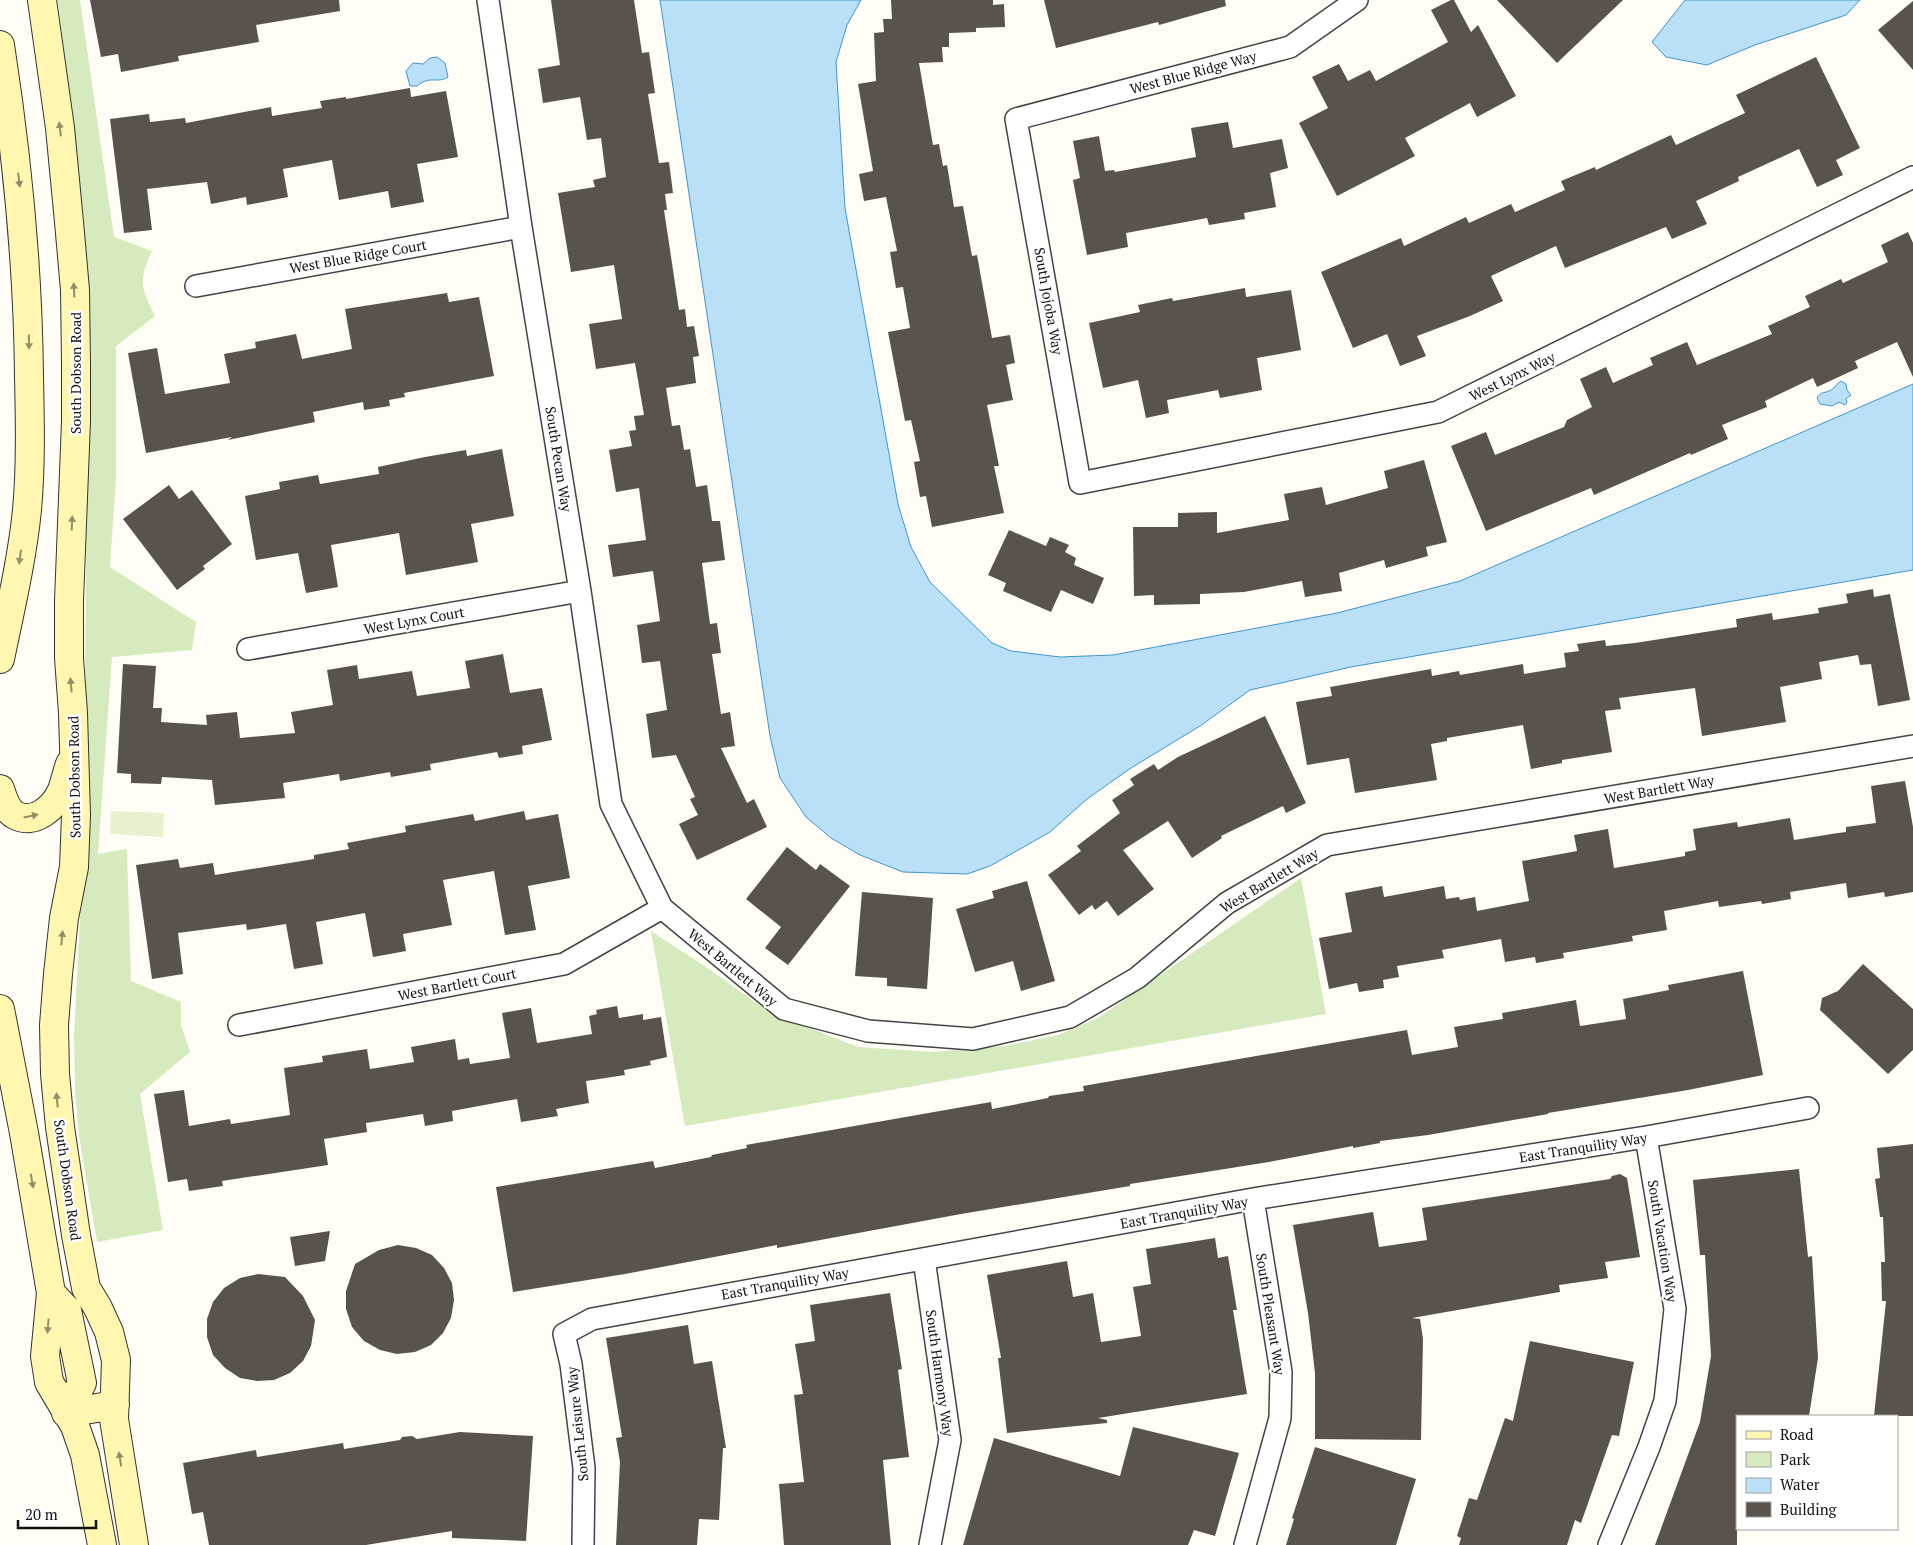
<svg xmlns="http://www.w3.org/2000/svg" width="1913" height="1545" font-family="'PT Serif',serif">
  <rect width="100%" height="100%" fill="#fffdf5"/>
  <path fill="#d5ebbd" d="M 58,0 L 80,0 L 114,237 L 152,251 C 138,282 141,287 155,316 L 116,346 L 116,479 L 110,567 L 196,622 L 192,650 L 112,657 L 98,854 L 127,849 L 131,981 L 181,1002 L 181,1025 L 190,1052 L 140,1094 L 163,1230 L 97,1242 L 79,1136 L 75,1091 L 74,1036 L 84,841 L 87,438 L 84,219 Z
    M 1301,878 L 1326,1014 L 685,1126 L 651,931 L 709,969 L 769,1012 L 858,1047 L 934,1052 L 1004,1046 L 1058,1035 L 1098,1018 Z"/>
  <path fill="#e6f2cf" d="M 111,811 L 164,813 L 163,837 L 110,834 Z"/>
  <path fill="#b9e0f7" stroke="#3f96cf" d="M 660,0 L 861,0 L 847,25 L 836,62 L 845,208 L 898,504 L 911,547 L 930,582 L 992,643 L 1011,651 L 1060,657 L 1113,655 L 1337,613 L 1460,581 L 1913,384 L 1913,570 L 1351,667 L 1250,690 L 1200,726 L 1131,768 L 1087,799 L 1050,832 L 990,866 L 967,874 L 903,872 L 860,855 L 831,838 L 806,817 L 780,778 L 770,736 Z
    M 1685,0 L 1860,0 L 1846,15 L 1755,45 L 1707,65 L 1666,57 L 1652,42 Z
    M 437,57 L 445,63 L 448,77 C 437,84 430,75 417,86 L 410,86 L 406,71 L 413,63 L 423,64 L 430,58 Z
    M 1841,381 L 1846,384 L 1847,390 L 1851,395 L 1846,399 L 1847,402 L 1845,405 L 1839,402 L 1832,406 L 1820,404 L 1817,398 C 1822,390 1825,394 1831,390 C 1835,388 1837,383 1841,381 Z"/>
  <path fill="#5a524d" d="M 90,0 L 339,0 L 340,11 L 256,25 L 259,42 L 178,56 L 179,61 L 121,72 L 118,54 L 101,57 Z
    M 551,0 L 634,0 L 642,53 L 649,52 L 655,93 L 648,94 L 659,163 L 669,162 L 673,193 L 665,194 L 667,210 L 664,210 L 679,310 L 685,309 L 687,327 L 694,326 L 699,356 L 693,357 L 696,383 L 666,388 L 672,426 L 680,425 L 684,450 L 690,449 L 696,487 L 707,485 L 712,521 L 720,521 L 725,560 L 702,563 L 710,624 L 717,623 L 721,653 L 712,654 L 721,714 L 730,712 L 735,746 L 721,748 L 747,803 L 754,799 L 767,827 L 697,860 L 679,824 L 698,815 L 690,799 L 695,797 L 676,755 L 652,758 L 646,714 L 667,710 L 660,661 L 642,663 L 637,625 L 660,621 L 653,571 L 613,577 L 608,545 L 646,540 L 639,488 L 616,492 L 609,450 L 632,446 L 629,431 L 636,430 L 634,416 L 644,415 L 635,363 L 596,369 L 589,324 L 622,319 L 614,265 L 571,272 L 558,193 L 595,187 L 593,180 L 606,177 L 601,138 L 587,140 L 580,97 L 543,103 L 538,69 L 560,65 Z
    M 891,0 L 993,0 L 993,5 L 1004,4 L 1005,27 L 976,28 L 976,32 L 949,33 L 949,47 L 942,47 L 943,62 L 919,63 L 933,145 L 939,144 L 943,166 L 947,165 L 954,207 L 963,206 L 972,256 L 977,255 L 992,338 L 1010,335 L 1015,363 L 1006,365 L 1013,400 L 987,405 L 999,466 L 994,466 L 1004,513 L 932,527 L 926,496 L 920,497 L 914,462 L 920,461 L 911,420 L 905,421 L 888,332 L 910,328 L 903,287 L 896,288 L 890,252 L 897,251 L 886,197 L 864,201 L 859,174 L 873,171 L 858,84 L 876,81 L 874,33 L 884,32 L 883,19 L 892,19 Z
    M 1044,0 L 1225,0 L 1226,6 L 1159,25 L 1158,22 L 1056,48 Z
    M 1451,0 L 1454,0 L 1471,32 L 1478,25 L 1516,96 L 1477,117 L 1470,103 L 1405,138 L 1415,156 L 1337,196 L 1299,123 L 1328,108 L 1312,77 L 1339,64 L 1348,81 L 1370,70 L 1376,81 L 1448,42 L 1431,10 Z
    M 1497,0 L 1623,0 L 1557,63 Z
    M 1913,1 L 1913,70 L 1878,30 Z
    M 1816,57 L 1860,148 L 1836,160 L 1843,175 L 1817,187 L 1799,149 L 1738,177 L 1739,181 L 1696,201 L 1707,224 L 1672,239 L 1666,227 L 1565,268 L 1556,246 L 1491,276 L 1503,301 L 1470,316 L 1417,336 L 1426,356 L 1400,366 L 1387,334 L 1353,348 L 1321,272 L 1401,238 L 1404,246 L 1466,217 L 1469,223 L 1511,204 L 1515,212 L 1565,190 L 1561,181 L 1595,167 L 1596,170 L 1671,135 L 1676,145 L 1745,113 L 1736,95 Z
    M 410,88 L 411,97 L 446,91 L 458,157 L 417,164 L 424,202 L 391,208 L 388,191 L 339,200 L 332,160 L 283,169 L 288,197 L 247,205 L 246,197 L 211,204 L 207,182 L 147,189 L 152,230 L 124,233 L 110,119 L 149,114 L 150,122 L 185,118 L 186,123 L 271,107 L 272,116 L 322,108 L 320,101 L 346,97 L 346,99 Z
    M 1228,122 L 1233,148 L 1282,139 L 1288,168 L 1270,173 L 1276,207 L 1244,213 L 1245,219 L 1209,225 L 1207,218 L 1126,233 L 1128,247 L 1087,255 L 1073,180 L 1080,178 L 1073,141 L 1099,136 L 1105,171 L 1114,170 L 1115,172 L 1196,157 L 1191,128 Z
    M 1908,232 L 1913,243 L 1913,377 L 1897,342 L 1855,361 L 1858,368 L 1817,387 L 1813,378 L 1765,401 L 1767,407 L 1722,425 L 1728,439 L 1691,455 L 1690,453 L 1594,495 L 1591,488 L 1486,531 L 1451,446 L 1486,432 L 1495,455 L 1564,427 L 1567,420 L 1592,407 L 1580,379 L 1606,367 L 1613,383 L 1653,365 L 1650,358 L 1687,342 L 1697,365 L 1772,334 L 1768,326 L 1810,307 L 1805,296 L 1841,279 L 1843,283 L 1888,262 L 1881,245 Z
    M 1245,288 L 1246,297 L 1291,290 L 1301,350 L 1257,358 L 1262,390 L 1220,398 L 1218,390 L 1167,400 L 1169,413 L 1146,418 L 1138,380 L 1103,388 L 1089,323 L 1140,312 L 1138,305 L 1172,298 L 1173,301 Z
    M 447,293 L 449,302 L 479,297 L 494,376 L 404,393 L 405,397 L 389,400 L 390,406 L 364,410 L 363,402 L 313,412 L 315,422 L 228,440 L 232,437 L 146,453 L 128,353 L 157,348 L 165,394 L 230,383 L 224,354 L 256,348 L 255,342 L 296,334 L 302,359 L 352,349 L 345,309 Z
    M 502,449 L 514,516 L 471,524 L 478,562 L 406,575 L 399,533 L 331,545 L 338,587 L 306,593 L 298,553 L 256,560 L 245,496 L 280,489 L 279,482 L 318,475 L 320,484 L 379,474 L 378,467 L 425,457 L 466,450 L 467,456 Z
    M 1424,460 L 1447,542 L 1426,547 L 1428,556 L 1386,568 L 1384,560 L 1339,573 L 1342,591 L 1305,597 L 1302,581 L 1244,592 L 1200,594 L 1200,604 L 1154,605 L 1154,595 L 1134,596 L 1133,527 L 1178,527 L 1178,513 L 1217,512 L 1217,533 L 1289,520 L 1284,494 L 1322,487 L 1326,505 L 1388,488 L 1384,471 Z
    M 169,485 L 179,499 L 192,490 L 232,544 L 203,566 L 205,569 L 177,590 L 123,519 Z
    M 1009,530 L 1046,546 L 1050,537 L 1069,545 L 1065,552 L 1076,558 L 1074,565 L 1104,578 L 1093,604 L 1061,590 L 1051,612 L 1003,591 L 1006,583 L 988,575 Z
    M 1873,589 L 1874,597 L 1890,594 L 1910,700 L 1878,706 L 1871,664 L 1860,665 L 1858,655 L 1819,662 L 1822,679 L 1780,687 L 1786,722 L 1702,736 L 1695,688 L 1619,698 L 1621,709 L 1605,711 L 1612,752 L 1562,760 L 1562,763 L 1531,769 L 1523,725 L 1447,738 L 1447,741 L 1431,744 L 1437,780 L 1355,793 L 1349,758 L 1307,765 L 1296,702 L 1332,696 L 1330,687 L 1431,669 L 1432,676 L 1459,671 L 1460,675 L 1523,664 L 1524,674 L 1566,667 L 1564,653 L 1579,651 L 1577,644 L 1605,640 L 1606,646 L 1635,643 L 1737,627 L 1736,619 L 1772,613 L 1773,620 L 1819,613 L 1818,608 L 1848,603 L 1846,594 Z
    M 503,654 L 510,693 L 542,688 L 552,740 L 522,746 L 523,754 L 499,758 L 497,752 L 430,764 L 431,770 L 391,777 L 390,772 L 340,781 L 339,774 L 283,783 L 285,798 L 215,805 L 212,780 L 162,777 L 161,784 L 131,783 L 131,774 L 117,773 L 123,664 L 156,666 L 153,708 L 162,708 L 161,722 L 207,725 L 206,715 L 237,712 L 240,738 L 295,733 L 291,712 L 333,705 L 327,670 L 357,665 L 359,679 L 412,671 L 417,696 L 470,688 L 465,661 Z
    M 1265,716 L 1306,803 L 1286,813 L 1283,806 L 1221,836 L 1222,838 L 1192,858 L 1168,821 L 1123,850 L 1154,889 L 1118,916 L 1107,901 L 1095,910 L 1092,905 L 1079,915 L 1048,875 L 1081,851 L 1077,846 L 1120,813 L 1112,800 L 1134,785 L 1130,779 L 1154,764 L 1158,770 L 1178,757 Z
    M 1905,781 L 1913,827 L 1913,892 L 1885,897 L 1884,892 L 1848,898 L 1846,883 L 1790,892 L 1791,899 L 1762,904 L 1761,901 L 1719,907 L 1718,901 L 1664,911 L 1667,930 L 1632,936 L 1633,941 L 1563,953 L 1564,958 L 1536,963 L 1535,957 L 1505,962 L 1501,939 L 1442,950 L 1444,958 L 1397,966 L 1399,977 L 1383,980 L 1384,988 L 1359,992 L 1357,983 L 1329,989 L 1319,938 L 1352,932 L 1345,893 L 1382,886 L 1384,897 L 1444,886 L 1446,899 L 1459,897 L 1460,900 L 1475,897 L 1477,911 L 1529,901 L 1522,861 L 1577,851 L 1574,835 L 1608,829 L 1614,868 L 1685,856 L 1685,852 L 1696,850 L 1693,829 L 1737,822 L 1738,827 L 1790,818 L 1794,840 L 1838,833 L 1846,832 L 1846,827 L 1876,823 L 1871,786 Z
    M 524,811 L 526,820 L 558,814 L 570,878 L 528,886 L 536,930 L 505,935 L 494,871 L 443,880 L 452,925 L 403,934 L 406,951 L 373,957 L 365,913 L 316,922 L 323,964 L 294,969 L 286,924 L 247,930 L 246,924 L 178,933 L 183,974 L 152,979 L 136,865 L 178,859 L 180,868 L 213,863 L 215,875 L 314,859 L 314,855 L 349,849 L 347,843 L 406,832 L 405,826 L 473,814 L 475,821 Z
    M 787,847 L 816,870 L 820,864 L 850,886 L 788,965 L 765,948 L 781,927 L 746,899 Z
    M 1027,881 L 1055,981 L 1021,991 L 1013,961 L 975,972 L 956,909 L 994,898 L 992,891 Z
    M 862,892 L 933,898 L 927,989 L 887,986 L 887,978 L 855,976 Z
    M 1863,964 L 1913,1009 L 1913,1050 L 1888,1074 L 1820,1010 L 1822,998 L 1838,991 Z
    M 1743,971 L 1763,1075 L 1688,1090 L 1548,1113 L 1548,1114 L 1428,1135 L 1380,1141 L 1380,1143 L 1353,1148 L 1353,1146 L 1269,1162 L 1130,1184 L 1130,1186 L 961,1214 L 777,1248 L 777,1245 L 625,1274 L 513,1292 L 496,1187 L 653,1161 L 655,1168 L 711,1157 L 712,1155 L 747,1148 L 746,1145 L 991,1102 L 992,1109 L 1048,1098 L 1049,1096 L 1084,1091 L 1083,1086 L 1407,1030 L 1412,1055 L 1458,1047 L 1454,1027 L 1503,1019 L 1502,1013 L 1576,1000 L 1580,1026 L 1626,1019 L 1623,999 L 1669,990 L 1668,985 Z
    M 617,1006 L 619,1018 L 643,1014 L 643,1020 L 661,1017 L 667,1057 L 650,1061 L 651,1065 L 624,1070 L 625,1075 L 586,1081 L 589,1103 L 556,1109 L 558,1116 L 521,1122 L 517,1099 L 452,1111 L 453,1121 L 425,1126 L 423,1114 L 366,1123 L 367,1132 L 324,1139 L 328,1165 L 222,1181 L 223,1186 L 189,1191 L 187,1179 L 168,1182 L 154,1094 L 184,1090 L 189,1126 L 230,1119 L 231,1124 L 290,1115 L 284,1068 L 323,1062 L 322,1056 L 367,1049 L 370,1069 L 414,1062 L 411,1047 L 455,1039 L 458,1060 L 469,1058 L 470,1064 L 510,1058 L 502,1013 L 531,1008 L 537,1043 L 592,1034 L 589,1016 L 597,1014 L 596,1010 Z
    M 1913,1144 L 1913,1416 L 1874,1416 L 1886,1301 L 1882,1301 L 1881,1262 L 1885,1262 L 1883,1217 L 1880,1217 L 1875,1179 L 1880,1178 L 1877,1148 Z
    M 1799,1169 L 1808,1257 L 1812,1256 L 1818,1358 L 1809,1416 L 1737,1416 L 1737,1545 L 1655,1545 L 1700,1422 L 1711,1356 L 1705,1255 L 1700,1255 L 1693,1180 Z
    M 1620,1174 L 1627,1178 L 1640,1257 L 1605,1262 L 1608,1278 L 1559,1285 L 1560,1292 L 1412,1318 L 1420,1319 L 1423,1339 L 1421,1440 L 1315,1439 L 1315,1373 L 1308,1313 L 1293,1225 L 1373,1212 L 1379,1247 L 1427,1240 L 1422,1208 L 1610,1179 L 1612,1176 Z
    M 330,1231 L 325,1261 L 295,1266 L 290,1237 Z
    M 1215,1238 L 1218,1258 L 1228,1256 L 1237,1310 L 1233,1310 L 1247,1394 L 1098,1418 L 1107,1420 L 1107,1423 L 1007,1433 L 998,1358 L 1001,1358 L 987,1275 L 1067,1261 L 1073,1297 L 1093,1293 L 1101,1342 L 1141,1336 L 1133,1287 L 1151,1284 L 1146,1249 Z
    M 398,1245 L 416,1248 L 432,1255 L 444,1268 L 452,1283 L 454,1300 L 451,1318 L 443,1333 L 431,1345 L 415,1352 L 397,1354 L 380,1350 L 364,1341 L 352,1327 L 346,1309 L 346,1291 L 355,1264 L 379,1250 Z
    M 258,1274 L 285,1277 L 303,1296 L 315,1320 L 311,1346 L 303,1361 L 290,1373 L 274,1380 L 257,1381 L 240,1378 L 225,1368 L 213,1355 L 207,1337 L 207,1319 L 213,1302 L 224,1288 L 240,1278 Z
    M 890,1293 L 902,1369 L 898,1370 L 909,1457 L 883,1460 L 891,1545 L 784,1545 L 779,1484 L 804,1482 L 794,1395 L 803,1394 L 795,1344 L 815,1341 L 810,1305 Z
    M 688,1325 L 694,1364 L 712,1361 L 726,1448 L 723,1448 L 719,1520 L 699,1519 L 697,1545 L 616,1545 L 620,1462 L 616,1438 L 622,1437 L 606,1338 Z
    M 1530,1341 L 1634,1362 L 1619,1436 L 1612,1435 L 1581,1523 L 1575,1520 L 1567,1545 L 1459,1545 L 1461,1538 L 1457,1536 L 1469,1498 L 1477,1500 L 1505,1418 L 1513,1421 Z
    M 1133,1427 L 1239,1453 L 1215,1536 L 1194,1530 L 1188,1545 L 963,1545 L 994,1438 L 1120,1476 Z
    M 460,1432 L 533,1436 L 526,1541 L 452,1538 L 452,1531 L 366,1545 L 209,1545 L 203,1512 L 192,1514 L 183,1463 L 256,1450 L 257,1457 L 343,1443 L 344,1449 L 400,1440 L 402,1437 L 412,1436 L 417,1439 Z
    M 1315,1447 L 1416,1479 L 1396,1545 L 1286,1545 L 1294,1519 L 1292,1518 Z"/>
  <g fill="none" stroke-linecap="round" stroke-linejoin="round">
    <g stroke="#444" stroke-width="24">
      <path id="street" d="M 488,0 L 521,227 L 580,591 L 611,804 L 662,908 L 784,1009 L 868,1031 L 973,1039 L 1070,1017 L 1137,978 L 1227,903 L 1327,845 L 1913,746
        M 1357,0 L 1290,47 L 1016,119 L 1080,483 L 1438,412 L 1913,177
        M 196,286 L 521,227
        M 248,649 L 580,591
        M 239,1025 L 564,964 L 662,908
        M 924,1259 L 950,1440 L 930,1545
        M 583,1545 L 584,1468 L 571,1364 L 564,1334 L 592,1319 L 1253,1199 L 1646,1137 L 1808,1108
        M 1245,1545 L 1280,1418 L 1281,1372 L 1253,1199
        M 1609,1545 L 1649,1447 L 1665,1401 L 1675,1309 L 1646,1137"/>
    </g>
    <g stroke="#333" stroke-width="30">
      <path id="secondary" d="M 42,0 L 60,128 L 69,222 L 75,290 L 76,364 L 76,421 L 69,601 L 69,658 L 73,713 L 76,815 L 74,867 L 64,918 L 58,974 L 54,1025 L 55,1074 L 60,1127 L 76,1235 L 86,1288 L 98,1308 L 109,1332 L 116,1360 L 114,1419 L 134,1545
        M 0,45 C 17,155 28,265 29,377 C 30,421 31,466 27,510 C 22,560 10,610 0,659
        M 0,789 C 3,798 6,810 15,815 C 34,826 55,807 62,790 C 65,782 67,772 70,764
        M 0,1009 L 24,1133 L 51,1293 L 45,1356 L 49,1382 L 75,1426 L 85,1455 L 102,1545
        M 51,1293 L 67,1310 L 82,1383 L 66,1413
        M 66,1413 L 115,1405"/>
    </g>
    <use href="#street" stroke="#fff" stroke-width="21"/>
    <use href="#secondary" stroke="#fff6b0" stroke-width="28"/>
  </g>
  <defs><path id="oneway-solid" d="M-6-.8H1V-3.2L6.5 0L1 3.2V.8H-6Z" transform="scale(1.25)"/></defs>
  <g fill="#948f68">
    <use href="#oneway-solid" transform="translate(60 129) rotate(-97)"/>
    <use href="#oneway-solid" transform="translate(19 180) rotate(83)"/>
    <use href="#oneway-solid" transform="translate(74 290) rotate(-93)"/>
    <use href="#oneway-solid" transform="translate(29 342) rotate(89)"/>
    <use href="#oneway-solid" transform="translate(72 523) rotate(-88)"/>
    <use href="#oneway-solid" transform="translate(20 557) rotate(98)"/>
    <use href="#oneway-solid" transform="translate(71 685) rotate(-95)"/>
    <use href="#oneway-solid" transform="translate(31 816) rotate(-12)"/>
    <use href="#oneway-solid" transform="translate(62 938) rotate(-84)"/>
    <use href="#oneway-solid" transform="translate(57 1100) rotate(-95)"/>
    <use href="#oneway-solid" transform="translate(32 1181) rotate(80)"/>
    <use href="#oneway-solid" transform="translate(48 1326) rotate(95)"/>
    <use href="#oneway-solid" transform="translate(120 1459) rotate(-99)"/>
  </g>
  <g text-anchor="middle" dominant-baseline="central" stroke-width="5" stroke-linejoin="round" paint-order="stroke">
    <g font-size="14" fill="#111" stroke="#fff">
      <text transform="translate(1193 72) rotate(-15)">West Blue Ridge Way</text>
      <text transform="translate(358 256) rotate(-10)">West Blue Ridge Court</text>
      <text transform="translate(1049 301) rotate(80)">South Jojoba Way</text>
      <text transform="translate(75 373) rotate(-90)">South Dobson Road</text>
      <text transform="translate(1512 376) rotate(-26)">West Lynx Way</text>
      <text transform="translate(559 459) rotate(81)">South Pecan Way</text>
      <text transform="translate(414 620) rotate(-10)">West Lynx Court</text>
      <text transform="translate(74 777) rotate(-91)">South Dobson Road</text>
      <text transform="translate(1659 789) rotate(-10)">West Bartlett Way</text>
      <text transform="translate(1269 880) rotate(-31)">West Bartlett Way</text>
      <text transform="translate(733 967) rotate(40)">West Bartlett Way</text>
      <text transform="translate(457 984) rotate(-11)">West Bartlett Court</text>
      <text transform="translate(1583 1147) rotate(-9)">East Tranquility Way</text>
      <text transform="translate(68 1180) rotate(82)">South Dobson Road</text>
      <text transform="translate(1184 1212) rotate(-10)">East Tranquility Way</text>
      <text transform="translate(1663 1241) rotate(81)">South Vacation Way</text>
      <text transform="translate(785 1283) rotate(-10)">East Tranquility Way</text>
      <text transform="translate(1271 1314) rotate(81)">South Pleasant Way</text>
      <text transform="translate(940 1373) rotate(82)">South Harmony Way</text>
      <text transform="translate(577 1424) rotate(-96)">South Leisure Way</text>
    </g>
  </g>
  <rect x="1736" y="1415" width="162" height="115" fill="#ffffff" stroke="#a0a0a0"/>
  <rect x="1746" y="1431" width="25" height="8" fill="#fff6b0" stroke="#a0a0a0"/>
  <text x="1780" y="1440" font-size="15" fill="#111111">Road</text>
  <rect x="1746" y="1452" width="25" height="15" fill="#d5ebbd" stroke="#a0a0a0"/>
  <text x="1780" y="1465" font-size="15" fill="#111111">Park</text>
  <rect x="1746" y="1478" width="25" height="15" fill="#b9e0f7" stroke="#a0a0a0"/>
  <text x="1780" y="1490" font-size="15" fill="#111111">Water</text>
  <rect x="1746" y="1502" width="25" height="15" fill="#5a524d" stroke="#a0a0a0"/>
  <text x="1780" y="1515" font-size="15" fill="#111111">Building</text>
  <path d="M18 1520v8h78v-8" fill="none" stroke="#111111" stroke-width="2.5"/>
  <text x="25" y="1520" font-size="15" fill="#111111" stroke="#ffffff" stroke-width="4" paint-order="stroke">20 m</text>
</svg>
